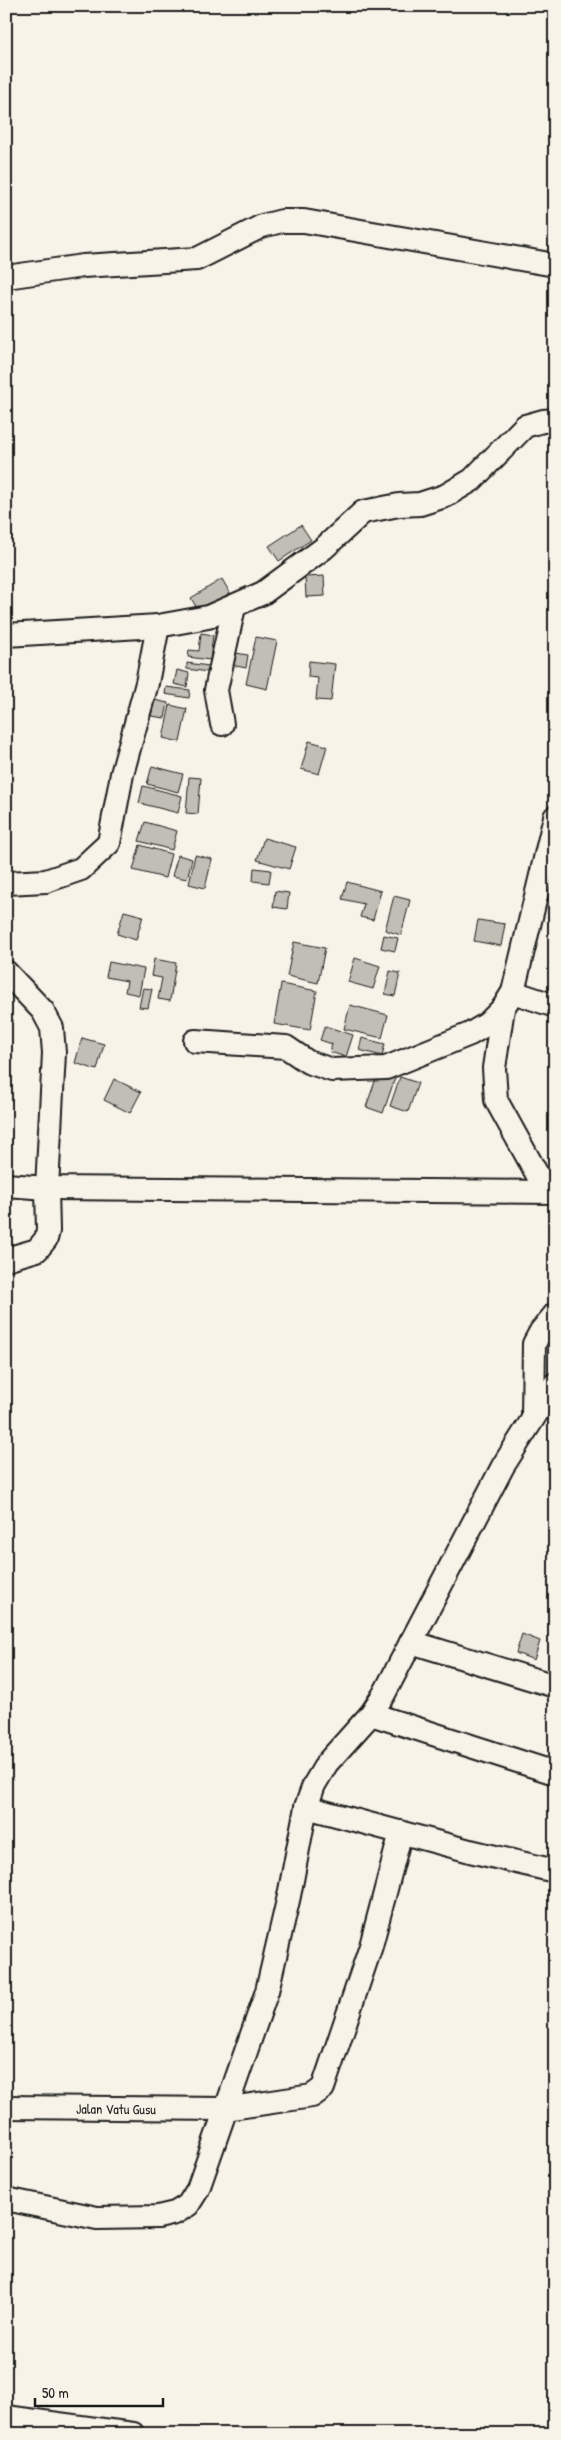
<svg xmlns="http://www.w3.org/2000/svg" width="561" height="2440" font-family="'Patrick Hand',sans-serif">
  <rect width="100%" height="100%" fill="#f7f3e8"/>
  <filter id="ink" filterUnits="userSpaceOnUse"><feTurbulence type="fractalNoise" baseFrequency=".02" numOctaves="2"/><feDisplacementMap in="SourceGraphic" scale="10" xChannelSelector="R" yChannelSelector="G"/><feConvolveMatrix kernelMatrix="1 2 1 2 8 2 1 2 1" color-interpolation-filters="sRGB"/></filter>
  <g filter="url(#ink)">
    <path fill="#c0beb5" stroke="#1c1c1c" d="M 301,525 L 311,540 L 279,561 L 269,546 Z
      M 324,576 L 325,596 L 306,597 L 305,577 Z
      M 222,579 L 230,593 L 199,612 L 191,598 Z
      M 201,633 L 213,635 L 210,660 L 188,657 L 189,650 L 199,651 Z
      M 256,637 L 277,641 L 267,689 L 246,684 Z
      M 229,652 L 248,655 L 246,668 L 227,664 Z
      M 309,661 L 335,664 L 331,701 L 316,700 L 318,678 L 308,677 Z
      M 187,663 L 209,666 L 208,672 L 187,669 Z
      M 177,670 L 189,673 L 187,687 L 174,684 Z
      M 166,687 L 190,690 L 189,698 L 165,694 Z
      M 154,700 L 168,703 L 165,718 L 151,716 Z
      M 170,705 L 187,709 L 180,742 L 163,738 Z
      M 309,741 L 327,746 L 319,774 L 301,769 Z
      M 152,766 L 183,774 L 178,792 L 147,784 Z
      M 189,777 L 201,778 L 198,814 L 186,813 Z
      M 143,786 L 182,796 L 178,813 L 139,803 Z
      M 145,822 L 177,831 L 172,850 L 139,841 Z
      M 264,838 L 296,847 L 289,869 L 257,860 Z
      M 140,845 L 171,854 L 165,878 L 133,870 Z
      M 178,855 L 192,859 L 187,879 L 172,876 Z
      M 195,855 L 212,859 L 205,888 L 189,884 Z
      M 254,868 L 271,870 L 269,883 L 253,881 Z
      M 347,882 L 381,891 L 373,920 L 360,917 L 364,904 L 342,899 Z
      M 275,891 L 289,893 L 287,909 L 273,907 Z
      M 394,896 L 410,900 L 401,935 L 385,930 Z
      M 124,911 L 143,916 L 136,940 L 117,934 Z
      M 478,920 L 505,924 L 501,946 L 474,941 Z
      M 384,935 L 398,938 L 395,951 L 381,948 Z
      M 294,942 L 325,948 L 318,983 L 287,976 Z
      M 355,958 L 380,966 L 373,989 L 348,982 Z
      M 154,959 L 176,963 L 170,1001 L 158,999 L 162,978 L 151,976 Z
      M 109,962 L 144,969 L 139,995 L 125,992 L 127,981 L 106,977 Z
      M 390,971 L 400,973 L 395,996 L 385,994 Z
      M 281,984 L 317,991 L 310,1030 L 274,1024 Z
      M 143,988 L 152,989 L 148,1008 L 139,1007 Z
      M 350,1005 L 388,1015 L 382,1038 L 344,1029 Z
      M 325,1026 L 353,1035 L 346,1057 L 330,1052 L 332,1044 L 320,1040 Z
      M 82,1038 L 104,1044 L 97,1070 L 75,1063 Z
      M 362,1038 L 385,1044 L 382,1056 L 359,1050 Z
      M 378,1073 L 395,1078 L 383,1113 L 366,1107 Z
      M 400,1077 L 418,1083 L 408,1112 L 390,1106 Z
      M 114,1079 L 141,1092 L 130,1113 L 104,1100 Z
      M 522,1634 L 540,1641 L 534,1660 L 516,1653 Z"/>
    <g fill="none" stroke-linecap="round" stroke-linejoin="round">
      <g stroke="#1c1c1c" stroke-width="26">
        <g id="minor">
          <path d="M 6,277 L 83,266 L 197,259 L 262,226 L 282,221 L 304,221 L 555,265"/>
          <path d="M 6,635 L 158,626"/>
          <path d="M 222,724 L 216,690 L 234,607"/>
          <path d="M 6,883 L 46,881 L 81,869 L 109,843 L 122,774 L 147,683 L 158,626 L 208,617 L 263,593 L 324,548 L 363,512 L 399,505 L 420,504 L 445,496 L 472,480 L 525,426 L 543,421 L 555,420"/>
          <path d="M 6,972 L 43,1011 L 52,1028 L 54,1053 L 47,1188 L 48,1231 L 46,1239 L 37,1250 L 6,1259"/>
          <path d="M 513,992 L 555,1006"/>
          <path d="M 503,1008 L 494,1068 L 496,1100 L 538,1176 L 555,1193"/>
          <path d="M 195,1041 L 286,1047 L 308,1062 L 332,1070 L 386,1068 L 470,1034 L 487,1024 L 503,1008 L 513,992 L 555,817"/>
          <path d="M 6,1185 L 47,1188 L 554,1192"/>
          <path d="M 533,1417 L 534,1344 L 541,1331 L 555,1314"/>
          <path d="M 411,1642 L 555,1686"/>
          <path d="M 371,1714 L 555,1773"/>
          <path d="M 306,1807 L 470,1851 L 555,1871"/>
          <path id="s1" d="M 6,2107 L 225,2109 L 312,2096 L 323,2088 L 371,1946 L 401,1832"/>
          <path d="M 6,2199 L 97,2218 L 158,2217 L 175,2213 L 188,2205 L 198,2189 L 267,1991 L 289,1896 L 306,1807 L 314,1785 L 327,1763 L 371,1714 L 384,1694 L 503,1466 L 555,1384"/>
          <path d="M 6,2417 L 133,2434"/>
        </g>
      </g>
      <use href="#minor" stroke="#f7f3e8" stroke-width="22"/>
    </g>
  </g>
  <g text-anchor="middle" dominant-baseline="central" stroke-width="4" stroke-linejoin="round" paint-order="stroke">
    <g font-size="14" fill="#1c1c1c" stroke="#f7f3e8">
      <text stroke="none"><textPath href="#s1" startOffset="110">Jalan Vatu Gusu</textPath></text>
    </g>
  </g>
  <rect width="561" height="2440" fill="none" stroke="#f7f3e8" stroke-width="25"/>
  <rect x="12" y="12" width="536" height="2415" fill="none" stroke="#1c1c1c" stroke-width="2" filter="url(#ink)"/>
  <path d="M35 2398v8h128v-8" fill="none" stroke="#1c1c1c" stroke-width="2.5"/>
  <text x="42" y="2398" font-size="15" fill="#1c1c1c" stroke="#f7f3e8" stroke-width="4" paint-order="stroke">50 m</text>
</svg>
